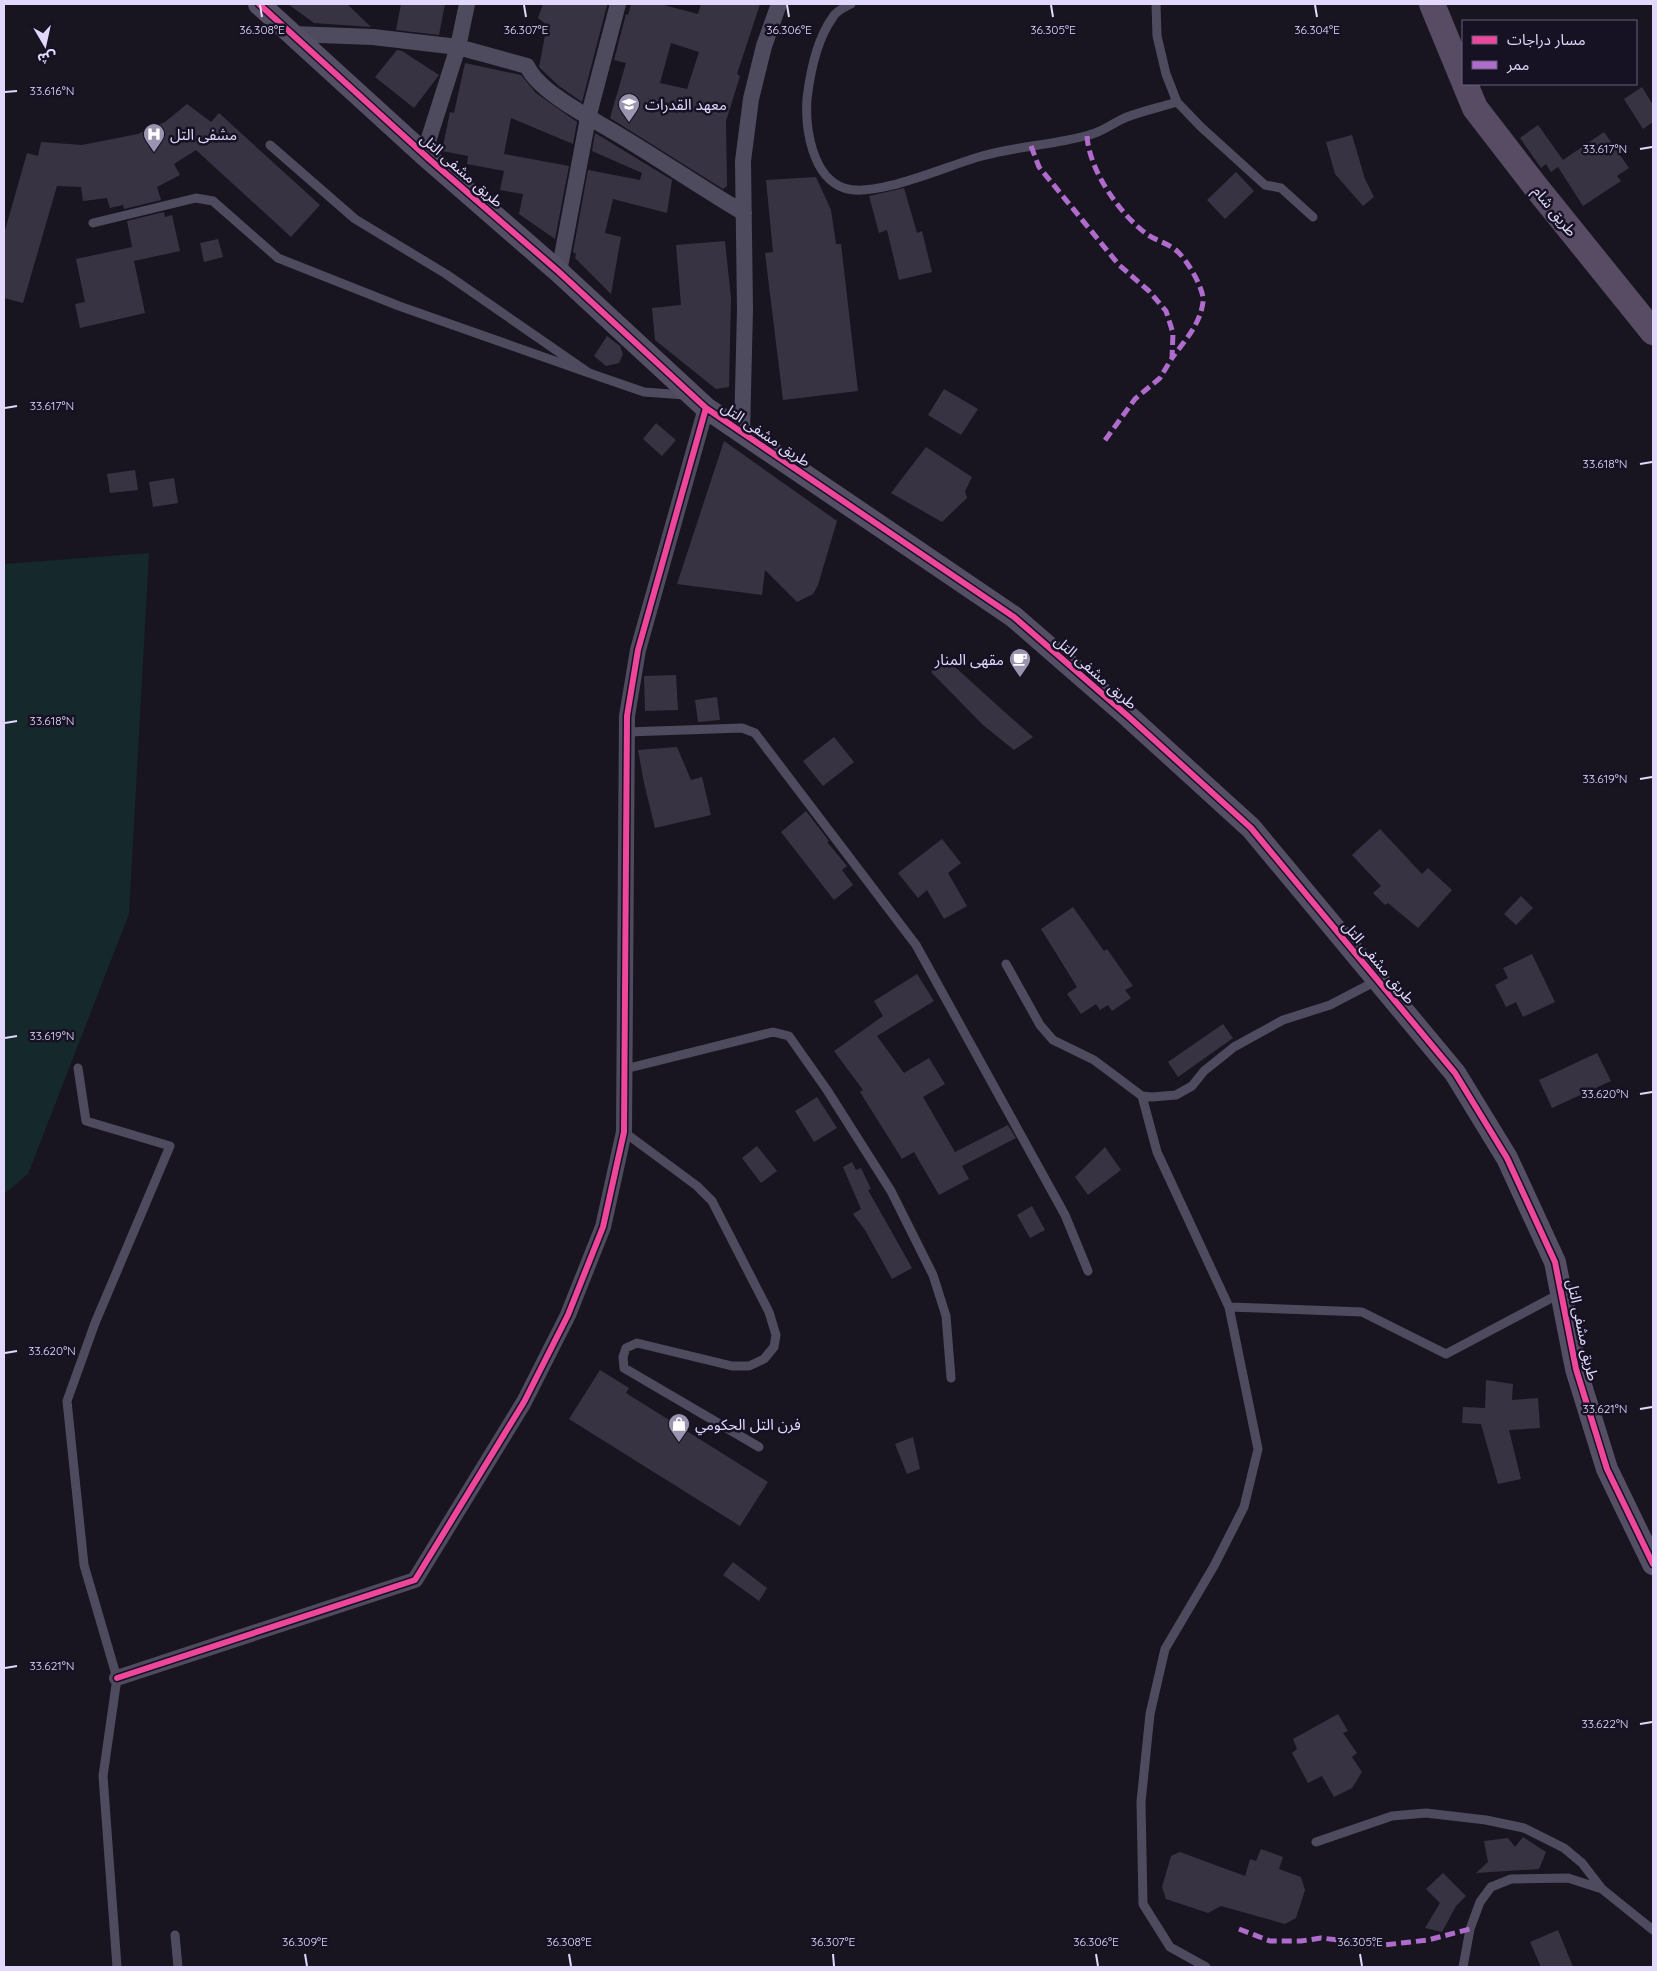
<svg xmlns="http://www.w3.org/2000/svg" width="1657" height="1971" font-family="Quicksand,'Noto Sans Arabic',sans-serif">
  <rect width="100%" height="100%" fill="#181520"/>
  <path fill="#15282b" d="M 149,553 L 129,914 L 28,1174 L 4,1194 L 4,564 Z"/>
  <path fill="#383342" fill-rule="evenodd" d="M 288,4 L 347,4 L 371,27 L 314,23 Z
    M 401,4 L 445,4 L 439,35 L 396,30 Z
    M 543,4 L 607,5 L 582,102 L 559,86 L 539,67 L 547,25 L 538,18 Z
    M 631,4 L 660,4 L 698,14 L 701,4 L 760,4 L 737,74 L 740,76 L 726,121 L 727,186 L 723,189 L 610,118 L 626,63 L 614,60 L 626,14 L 628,15 ZM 671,43 L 699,52 L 687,89 L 660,83 Z
    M 397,50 L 402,51 L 439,75 L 414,108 L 375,77 Z
    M 465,63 L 521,75 L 536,93 L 577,122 L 573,144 L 511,118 L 504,154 L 569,166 L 555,239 L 519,214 L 523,194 L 500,190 L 504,171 L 467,164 L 468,156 L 442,151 L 450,112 L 454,113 Z
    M 1642,87 L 1653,105 L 1653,122 L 1643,129 L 1624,99 Z
    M 187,104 L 211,122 L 219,113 L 320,205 L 291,237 L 196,150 L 174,164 L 180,175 L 157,187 L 161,200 L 124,209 L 123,205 L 110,208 L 107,198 L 83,201 L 81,187 L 57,186 L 23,303 L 4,298 L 4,234 L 27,153 L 38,156 L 41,142 L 82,145 L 138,134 L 165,122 Z
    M 1538,125 L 1563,160 L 1604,132 L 1629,168 L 1617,176 L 1621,181 L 1583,206 L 1558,167 L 1551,172 L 1546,164 L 1541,168 L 1520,138 Z
    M 595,133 L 672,180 L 667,213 L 613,199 L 605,233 L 621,237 L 611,294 L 575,258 L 576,254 L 573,252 L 588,170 L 640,180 L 642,173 L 592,151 Z
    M 1352,135 L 1365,179 L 1374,197 L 1363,206 L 1335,174 L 1326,142 Z
    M 1236,172 L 1254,191 L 1225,219 L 1207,200 Z
    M 816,177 L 831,210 L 836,244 L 841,244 L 858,391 L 783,400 L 765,253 L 773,252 L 766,180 Z
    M 904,188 L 917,233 L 922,231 L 932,272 L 899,280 L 887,230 L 879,233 L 869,196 Z
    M 164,212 L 165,217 L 172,215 L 180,251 L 134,261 L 145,313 L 80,328 L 75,304 L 85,302 L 76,259 L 132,247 L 127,221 Z
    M 218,239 L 223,257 L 204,262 L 200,243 Z
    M 725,241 L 731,298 L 729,387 L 716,389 L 655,340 L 652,308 L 681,305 L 676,245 Z
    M 607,336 L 620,346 L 623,354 L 619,363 L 606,366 L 594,356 Z
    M 944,389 L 978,409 L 961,435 L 928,415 Z
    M 656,423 L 676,440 L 662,456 L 643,439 Z
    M 724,441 L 837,521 L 818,585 L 813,594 L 797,602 L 765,570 L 762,595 L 677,584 Z
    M 926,447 L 972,477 L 965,491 L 967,498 L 942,522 L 891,493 Z
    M 135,470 L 138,490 L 110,493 L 107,474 Z
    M 174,478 L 178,503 L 153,507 L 149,482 Z
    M 945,658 L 998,706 L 1033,737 L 1014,750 L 983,725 L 931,672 Z
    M 676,675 L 678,710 L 645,711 L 644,676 Z
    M 717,697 L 720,720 L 698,722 L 695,700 Z
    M 834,737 L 854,762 L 823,786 L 803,761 Z
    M 677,747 L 691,780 L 702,777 L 711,815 L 655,828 L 644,783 L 638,750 Z
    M 806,811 L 829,841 L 827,842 L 847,866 L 842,870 L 853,885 L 834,900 L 781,832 Z
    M 1380,829 L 1422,874 L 1428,868 L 1452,890 L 1418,928 L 1388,903 L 1385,905 L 1373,893 L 1381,886 L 1352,855 Z
    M 942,839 L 961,863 L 948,873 L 967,906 L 944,919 L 927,890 L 918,898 L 898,873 Z
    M 1521,896 L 1533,908 L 1516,925 L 1504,914 Z
    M 1073,907 L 1104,951 L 1107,949 L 1133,986 L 1125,990 L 1131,998 L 1112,1011 L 1108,1005 L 1100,1010 L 1096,1004 L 1081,1014 L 1067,994 L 1077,987 L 1041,929 Z
    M 1532,954 L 1555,1002 L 1523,1017 L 1516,1002 L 1506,1007 L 1495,985 L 1508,978 L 1503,968 Z
    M 917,974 L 934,1001 L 877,1036 L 904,1073 L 929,1058 L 945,1084 L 923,1097 L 955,1152 L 1008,1125 L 1016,1138 L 962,1166 L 969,1179 L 939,1195 L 914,1152 L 902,1159 L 860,1092 L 863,1090 L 834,1051 L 883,1016 L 874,1001 Z
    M 1223,1024 L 1233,1038 L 1178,1077 L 1168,1062 Z
    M 1597,1053 L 1611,1081 L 1552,1108 L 1539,1080 Z
    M 817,1097 L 837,1128 L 814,1142 L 795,1111 Z
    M 757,1146 L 777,1171 L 761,1183 L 742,1158 Z
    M 1105,1147 L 1121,1170 L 1088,1195 L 1075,1177 Z
    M 852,1162 L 856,1170 L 861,1168 L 871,1189 L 868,1190 L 912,1268 L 892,1279 L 865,1230 L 853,1214 L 861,1209 L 843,1167 Z
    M 1032,1206 L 1045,1230 L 1030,1238 L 1017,1215 Z
    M 600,1370 L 629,1388 L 626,1393 L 768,1482 L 740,1526 L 569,1419 Z
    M 1486,1380 L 1513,1384 L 1512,1400 L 1538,1398 L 1540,1428 L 1509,1430 L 1521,1479 L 1498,1484 L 1481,1424 L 1462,1423 L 1463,1407 L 1485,1408 Z
    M 913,1437 L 920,1469 L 907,1474 L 895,1444 Z
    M 733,1562 L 767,1588 L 759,1601 L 723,1575 Z
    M 1338,1714 L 1348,1731 L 1343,1733 L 1357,1753 L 1352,1757 L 1362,1772 L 1352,1788 L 1334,1797 L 1322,1776 L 1308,1783 L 1292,1753 L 1297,1749 L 1293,1739 Z
    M 1523,1837 L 1546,1852 L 1539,1869 L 1476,1873 L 1488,1862 L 1484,1841 L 1508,1838 L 1515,1847 Z
    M 1261,1849 L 1283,1857 L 1279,1869 L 1301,1877 L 1305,1890 L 1296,1918 L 1285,1924 L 1221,1906 L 1208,1913 L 1166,1899 L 1162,1887 L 1171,1856 L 1180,1852 L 1245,1876 L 1250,1859 L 1256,1861 Z
    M 1443,1873 L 1466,1896 L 1456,1906 L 1442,1932 L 1425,1928 L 1440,1903 L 1426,1889 Z
    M 1558,1930 L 1573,1967 L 1541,1967 L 1530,1942 Z"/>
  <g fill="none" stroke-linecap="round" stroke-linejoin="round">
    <path stroke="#4f4b5f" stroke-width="9" d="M 851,4 C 845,7 836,11 833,17 C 817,39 810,73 807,99 C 805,128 812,177 844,188 C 875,199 948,165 982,156 C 1017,146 1054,145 1089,135 C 1103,132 1114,122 1127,117 C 1143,111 1161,107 1177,102
      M 1156,4 L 1157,36 L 1166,74 L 1177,102 L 1201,127 L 1265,185 L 1281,188 L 1313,217
      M 270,145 L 355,219 L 446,274 L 589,373 L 644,392 L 685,395
      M 93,223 L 196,198 L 213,201 L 278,258 L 399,306 L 589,373
      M 627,732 L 742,728 L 755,733 L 916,945 L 1065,1215 L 1088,1271
      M 1006,964 L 1040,1025 L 1053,1040 L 1094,1060 L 1142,1096 L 1152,1097 L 1176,1095 L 1192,1086 L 1204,1071 L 1234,1047 L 1283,1020 L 1330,1005 L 1378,980
      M 78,1068 L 86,1121 L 170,1146 L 95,1323 L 67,1401 L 84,1565 L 117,1678 L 103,1776 L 117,1967
      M 625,1069 L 773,1032 L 789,1036 L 827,1090 L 891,1191 L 933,1275 L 946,1316 L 951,1378
      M 1142,1096 L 1157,1152 L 1229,1307 L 1258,1449 L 1244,1507 L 1214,1566 L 1165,1649 L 1150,1714 L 1141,1802 L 1143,1904 L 1170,1947 L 1206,1967
      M 624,1132 L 697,1186 L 712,1201 L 769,1312 L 776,1335 L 774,1347 L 764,1359 L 749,1366 L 732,1366 L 637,1343 L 626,1348 L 623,1357 L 624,1368 L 759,1447
      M 1229,1307 L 1362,1312 L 1446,1354 L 1561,1293
      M 1316,1842 L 1392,1816 L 1426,1813 L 1486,1820 L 1524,1828 L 1564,1848 L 1582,1863 L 1602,1889
      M 175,1935 L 178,1967
      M 1463,1967 L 1470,1929 L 1480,1902 L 1491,1887 L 1511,1879 L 1568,1878 L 1602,1889 L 1653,1930"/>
    <path stroke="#4f4b5f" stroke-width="16" d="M 293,34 L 373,37 L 458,47 L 527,66 C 539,92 589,117 614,132 C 658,158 700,187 744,213
      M 424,154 L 458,47 L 467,4
      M 559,272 L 588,118 L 618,4
      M 742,433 L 745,309 L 743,161 L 751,99 L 764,46 L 779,4
      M 117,1678 L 415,1580 L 524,1402 L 568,1315 L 603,1227 L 624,1132 L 627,716 L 638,650 L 706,408"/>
    <path stroke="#544f65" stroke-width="22" d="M 259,4 L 429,159 L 559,272 L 706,408 L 1014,617 L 1129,717 L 1251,828 L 1455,1073 L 1507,1158 L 1555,1262 L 1576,1369 L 1607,1469 L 1653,1564"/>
    <path stroke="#584c64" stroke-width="26" d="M 1432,4 L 1463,79
      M 1465,84 L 1475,108 L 1536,187 L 1653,332"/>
    <path stroke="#b06ccc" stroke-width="5" stroke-dasharray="10 5" stroke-linecap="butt" d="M 1087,136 C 1089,170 1120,215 1148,235 C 1157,241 1170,244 1178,252 C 1187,260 1205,290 1203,302 C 1200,325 1185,340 1172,358
      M 1031,146 L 1039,167 L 1119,265 L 1149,291 L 1166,311 L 1173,333 L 1172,358 L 1160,378 L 1135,399 L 1103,443
      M 1239,1929 L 1270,1941 L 1301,1941 L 1321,1938 L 1384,1945 L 1428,1940 L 1470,1929"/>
    <g stroke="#171124" stroke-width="9">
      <path id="cycleway" d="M 259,4 L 429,159 L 559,272 L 706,408 L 1014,617 L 1129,717 L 1251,828 L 1455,1073 L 1507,1158 L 1555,1262 L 1576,1369 L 1607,1469 L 1653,1564
        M 117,1678 L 415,1580 L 524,1402 L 568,1315 L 603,1227 L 624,1132 L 627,716 L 638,650 L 706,408"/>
    </g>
    <use href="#cycleway" stroke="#ed469a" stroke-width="6"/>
  </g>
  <path fill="none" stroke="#e1d8fb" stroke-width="2" d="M 260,5 L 262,17M 524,5 L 526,17M 787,5 L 789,17M 1051,5 L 1053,17M 1315,5 L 1317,17M 5,92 L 17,91M 1640,149 L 1652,147M 5,408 L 17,406M 1640,464 L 1652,462M 5,723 L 17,721M 1640,779 L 1652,777M 5,1038 L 17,1036M 1640,1094 L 1652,1092M 5,1353 L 17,1351M 1640,1409 L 1652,1407M 5,1668 L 17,1666M 1640,1724 L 1652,1722M 305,1954 L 307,1966M 569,1954 L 571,1966M 833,1954 L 834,1966M 1096,1954 L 1098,1966M 1360,1954 L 1362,1966"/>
  <defs>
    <g id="school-pin" transform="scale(1.125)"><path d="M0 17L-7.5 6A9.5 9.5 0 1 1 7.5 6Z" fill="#9b94ae" stroke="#171124"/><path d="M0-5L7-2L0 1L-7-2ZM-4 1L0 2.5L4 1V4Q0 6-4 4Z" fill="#fff"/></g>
    <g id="hospital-pin" transform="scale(1.125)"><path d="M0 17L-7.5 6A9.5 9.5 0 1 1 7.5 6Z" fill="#9b94ae" stroke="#171124"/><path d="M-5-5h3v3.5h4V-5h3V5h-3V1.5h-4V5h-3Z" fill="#fff"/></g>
    <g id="cafe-pin" transform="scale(1.125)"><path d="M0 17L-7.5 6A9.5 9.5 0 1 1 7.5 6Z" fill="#9b94ae" stroke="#171124"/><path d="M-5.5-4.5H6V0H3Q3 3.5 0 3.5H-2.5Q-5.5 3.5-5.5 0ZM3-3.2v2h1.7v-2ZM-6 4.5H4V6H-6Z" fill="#fff"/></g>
    <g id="shop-pin" transform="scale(1.125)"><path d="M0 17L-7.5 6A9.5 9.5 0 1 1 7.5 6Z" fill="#9b94ae" stroke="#171124"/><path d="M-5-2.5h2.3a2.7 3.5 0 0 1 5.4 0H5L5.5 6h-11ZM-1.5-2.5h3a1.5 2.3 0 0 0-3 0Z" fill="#fff"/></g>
  </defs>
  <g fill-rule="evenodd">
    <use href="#school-pin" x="629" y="104"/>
    <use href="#hospital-pin" x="154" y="134"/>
    <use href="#cafe-pin" x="1020" y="659"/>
    <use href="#shop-pin" x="679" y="1424"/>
  </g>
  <g text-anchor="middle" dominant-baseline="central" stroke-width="5" stroke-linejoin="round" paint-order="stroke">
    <g font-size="15" fill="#e1d8fb" stroke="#171124" text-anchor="start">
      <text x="645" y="104">معهد القدرات</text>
      <text x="170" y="134">مشفى التل</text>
      <text x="1004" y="659" text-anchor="end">مقهى المنار</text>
      <text x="695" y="1424">فرن التل الحكومي</text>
    </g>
    <g font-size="15" fill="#e1d8fb" stroke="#171124">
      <text transform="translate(462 170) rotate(41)">طريق مشفى التل</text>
      <text transform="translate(1555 211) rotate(51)">طريق شام</text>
      <text transform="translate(766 434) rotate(34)">طريق مشفى التل</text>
      <text transform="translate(1096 672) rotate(41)">طريق مشفى التل</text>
      <text transform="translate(1379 962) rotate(50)">طريق مشفى التل</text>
      <text transform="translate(1583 1330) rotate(78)">طريق مشفى التل</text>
    </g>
  </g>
  <g font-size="12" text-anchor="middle" fill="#e1d8fb" stroke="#171124" stroke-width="5" stroke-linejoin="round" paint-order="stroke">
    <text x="262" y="34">36.308°E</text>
    <text x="526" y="34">36.307°E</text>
    <text x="789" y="34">36.306°E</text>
    <text x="1053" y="34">36.305°E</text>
    <text x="1317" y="34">36.304°E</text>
    <text x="52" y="95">33.616°N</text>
    <text x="1605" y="153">33.617°N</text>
    <text x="52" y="410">33.617°N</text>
    <text x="1605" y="468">33.618°N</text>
    <text x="52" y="725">33.618°N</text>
    <text x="1605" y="783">33.619°N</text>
    <text x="52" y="1040">33.619°N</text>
    <text x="1605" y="1098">33.620°N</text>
    <text x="52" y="1355">33.620°N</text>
    <text x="1605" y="1413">33.621°N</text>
    <text x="52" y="1670">33.621°N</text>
    <text x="1605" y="1728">33.622°N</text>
    <text x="305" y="1946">36.309°E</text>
    <text x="569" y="1946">36.308°E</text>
    <text x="833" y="1946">36.307°E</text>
    <text x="1096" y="1946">36.306°E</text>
    <text x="1360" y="1946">36.305°E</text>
  </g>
  <rect width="1657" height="1971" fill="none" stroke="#e1d8fb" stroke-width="10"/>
  <rect x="1462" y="20" width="175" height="65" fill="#171124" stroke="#68617a"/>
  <rect x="1472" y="36" width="25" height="8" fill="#ed469a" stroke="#68617a"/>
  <text x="1507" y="45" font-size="15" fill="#e1d8fb">مسار دراجات</text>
  <rect x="1472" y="61" width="25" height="8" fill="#b06ccc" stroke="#68617a"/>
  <text x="1507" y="70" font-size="15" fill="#e1d8fb">ممر</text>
  <g transform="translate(45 45) rotate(171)" stroke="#171124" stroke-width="4" paint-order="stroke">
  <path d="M0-4L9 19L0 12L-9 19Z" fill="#e1d8fb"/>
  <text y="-8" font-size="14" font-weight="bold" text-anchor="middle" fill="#e1d8fb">ش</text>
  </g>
</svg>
